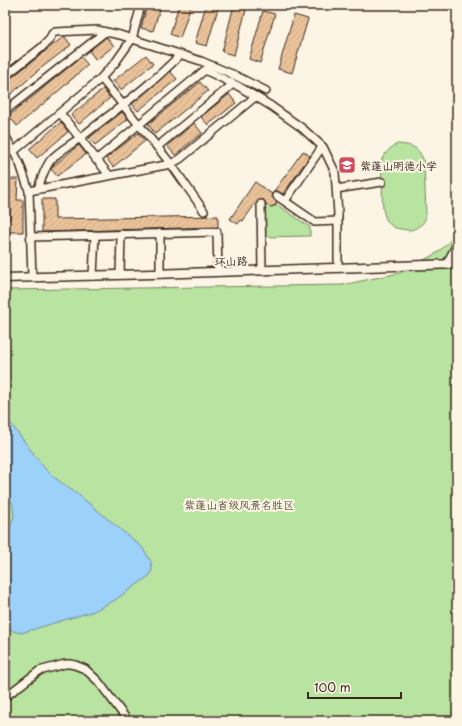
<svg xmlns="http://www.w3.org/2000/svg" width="462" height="726" font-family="'Playpen Sans','LXGW WenKai TC',sans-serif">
  <defs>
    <pattern id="building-hatch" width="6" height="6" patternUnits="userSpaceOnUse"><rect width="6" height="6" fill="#ebc39b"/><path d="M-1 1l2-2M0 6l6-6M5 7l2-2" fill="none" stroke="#caa885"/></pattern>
  </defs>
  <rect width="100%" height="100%" fill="#fcf5e5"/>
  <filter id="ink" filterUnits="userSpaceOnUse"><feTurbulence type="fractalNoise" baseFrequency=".025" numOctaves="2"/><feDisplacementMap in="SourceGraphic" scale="8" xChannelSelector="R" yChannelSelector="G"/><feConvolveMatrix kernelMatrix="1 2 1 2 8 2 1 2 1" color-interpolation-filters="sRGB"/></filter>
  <g filter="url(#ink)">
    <path fill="#b8e3a0" stroke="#7a865f" d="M 397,144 C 413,145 419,147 424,162 L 426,214 C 425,222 423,224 416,228 C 411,231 406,230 401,229 C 379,227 383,200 382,184 C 382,176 380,166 382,159 C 385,153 391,147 397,144 Z
      M 264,204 L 267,204 L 271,207 L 276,206 L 276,204 L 310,227 L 310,236 L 263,237 Z
      M 457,230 L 457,721 L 5,721 L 5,290 L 342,285 L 399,273 L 437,253 L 449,242 Z"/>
    <path fill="#9cd1fa" stroke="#758ea2" d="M 5,415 L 14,428 L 46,470 L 59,481 L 80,496 L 142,547 L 151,562 L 152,570 L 149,576 L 115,600 L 94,611 L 21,633 L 13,631 L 5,625 L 5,534 L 9,531 L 14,516 L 12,502 L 5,489 Z"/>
    <path fill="url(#building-hatch)" stroke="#3b2a1e" d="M 147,5 L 161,5 L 153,31 L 141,28 Z
      M 179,5 L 191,5 L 180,38 L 170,34 Z
      M 206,5 L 219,5 L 207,46 L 195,43 Z
      M 234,5 L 243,5 L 247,6 L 234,55 L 222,52 Z
      M 263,11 L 275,14 L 260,63 L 249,59 Z
      M 294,15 L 308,19 L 292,73 L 278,69 Z
      M 63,37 L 65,37 L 71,45 L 36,72 L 37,72 L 5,99 L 5,83 Z
      M 106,37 L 114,46 L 96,60 L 89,51 Z
      M 146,55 L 153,64 L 121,90 L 113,81 Z
      M 81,57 L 88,65 L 55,94 L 17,126 L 9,116 Z
      M 170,71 L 177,79 L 138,111 L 132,104 Z
      M 200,82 L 208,91 L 155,134 L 148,124 Z
      M 103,89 L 110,98 L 79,124 L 71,115 Z
      M 229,94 L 236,103 L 208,125 L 201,117 Z
      M 122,112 L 128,119 L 95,145 L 89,138 Z
      M 61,122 L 68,132 L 37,158 L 29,149 Z
      M 194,123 L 202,133 L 175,155 L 167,146 Z
      M 138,133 L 145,141 L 113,167 L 106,158 Z
      M 79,145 L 86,154 L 57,176 L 51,169 L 53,166 Z
      M 303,151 L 310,156 L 283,194 L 275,190 L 272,196 L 273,198 L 276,201 L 276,205 L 270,207 L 266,204 L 264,200 L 259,200 L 256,204 L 255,204 L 243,221 L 241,220 L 238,224 L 230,219 L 255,182 L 272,194 Z
      M 6,179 L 18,179 L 17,200 L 23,200 L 23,232 L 5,232 L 5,219 L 10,219 L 10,203 L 6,203 Z
      M 42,199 L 55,199 L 55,219 L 218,216 L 218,227 L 42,232 Z"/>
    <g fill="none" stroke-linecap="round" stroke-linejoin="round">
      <g stroke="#3b2a1e" stroke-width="10">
        <path id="minor" d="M 5,76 L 41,48 L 50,39 L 52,34 L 55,32 L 97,30 L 120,35 L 201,61 L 232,74 L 266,91
          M 101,78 L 171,164 L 204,211
          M 5,111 L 105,32
          M 60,113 L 109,175
          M 5,135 L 20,164 L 29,191 L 32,277
          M 157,147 L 233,84
          M 13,152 L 99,80 L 115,63 L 132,39 L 141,5
          M 96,160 L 205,70 L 238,86 L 271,106 L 302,128 L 323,147 L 335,172 L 338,214 L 338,268
          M 38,189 C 41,179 44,170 50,161 C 58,151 74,143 84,135 C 117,109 151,85 180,55
          M 336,189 L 382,182
          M 29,191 L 171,164 L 180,159 L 255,97
          M 277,196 L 315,222 L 338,221
          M 285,201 L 322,147
          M 261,204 L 262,271
          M 31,237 L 217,232 L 218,272
          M 446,265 L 457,244
          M 160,274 L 160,233
          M 120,275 L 121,234
          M 93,276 L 95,235
          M 5,697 L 39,671 L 65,664 L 70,664 L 75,665 L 85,669 L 98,681 L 128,721"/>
      </g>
      <g stroke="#3b2a1e" stroke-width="11">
        <path id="major" d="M 5,278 L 152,274 L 457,264"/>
      </g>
      <use href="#minor" stroke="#fcf5e5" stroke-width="7"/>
      <use href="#major" stroke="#fcf5e5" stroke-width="8"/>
    </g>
  </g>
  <defs>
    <g id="school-square" transform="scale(0.9)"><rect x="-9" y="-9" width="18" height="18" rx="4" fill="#d1495b" stroke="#fcf5e5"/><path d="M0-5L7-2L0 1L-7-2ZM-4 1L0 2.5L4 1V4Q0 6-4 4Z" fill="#fff"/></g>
  </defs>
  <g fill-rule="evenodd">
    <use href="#school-square" x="347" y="165"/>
  </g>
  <g text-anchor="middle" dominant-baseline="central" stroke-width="4" stroke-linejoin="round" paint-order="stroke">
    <g font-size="11" fill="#3b2a1e" stroke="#fcf5e5" text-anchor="start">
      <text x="360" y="165">紫蓬山明德小学</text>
    </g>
    <g font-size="11" fill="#3b2a1e" stroke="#fcf5e5">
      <text transform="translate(231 261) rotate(-2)">环山路</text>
    </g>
    <g font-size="11" fill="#5a583e" stroke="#fcf5e5">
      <text x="239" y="504">紫蓬山省级风景名胜区</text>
    </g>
  </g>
  <rect width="462" height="726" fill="none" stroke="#fcf5e5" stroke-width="20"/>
  <rect x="10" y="10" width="442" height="706" fill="none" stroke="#3b2a1e" stroke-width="1.5" filter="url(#ink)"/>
  <path d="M308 692v6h93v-6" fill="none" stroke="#3b2a1e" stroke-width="2"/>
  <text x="314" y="692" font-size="12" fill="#3b2a1e" stroke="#fcf5e5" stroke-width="3" paint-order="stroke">100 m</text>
</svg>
